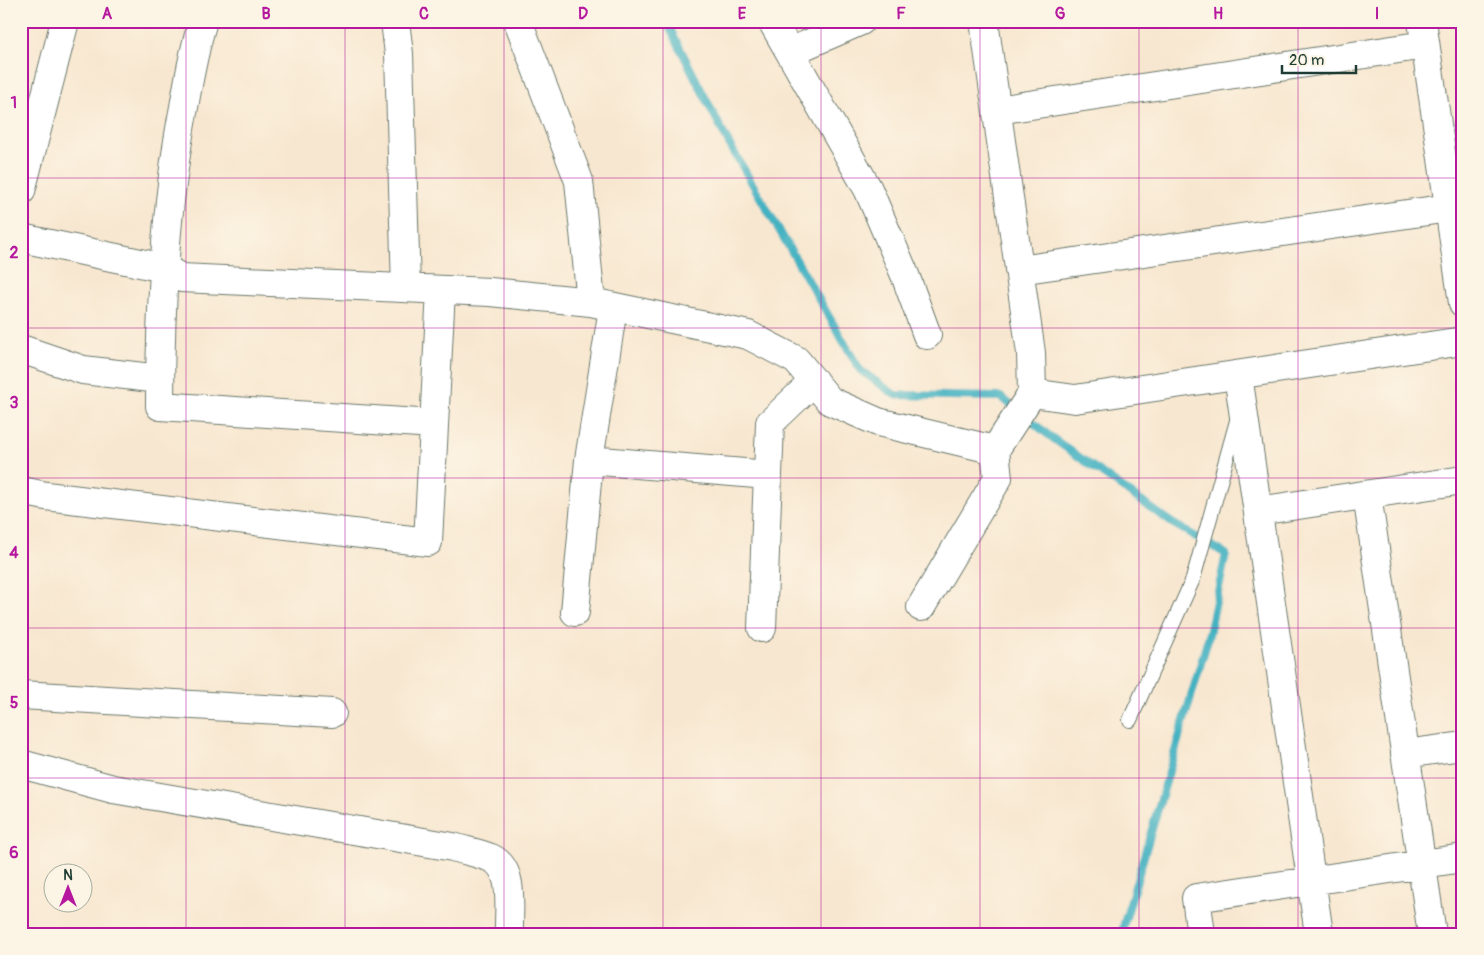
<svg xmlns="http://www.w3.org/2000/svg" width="1484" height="955" font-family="Pangolin,sans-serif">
  <rect width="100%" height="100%" fill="#fcf5e5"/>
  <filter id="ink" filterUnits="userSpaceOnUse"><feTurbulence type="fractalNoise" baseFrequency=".02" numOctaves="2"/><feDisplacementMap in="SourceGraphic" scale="10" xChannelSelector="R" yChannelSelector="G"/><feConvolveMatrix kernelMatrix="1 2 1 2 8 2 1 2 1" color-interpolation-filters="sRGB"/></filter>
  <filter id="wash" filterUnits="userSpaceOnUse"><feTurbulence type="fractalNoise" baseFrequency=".0096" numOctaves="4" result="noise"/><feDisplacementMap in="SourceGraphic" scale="20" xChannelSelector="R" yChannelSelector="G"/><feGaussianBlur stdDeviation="1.12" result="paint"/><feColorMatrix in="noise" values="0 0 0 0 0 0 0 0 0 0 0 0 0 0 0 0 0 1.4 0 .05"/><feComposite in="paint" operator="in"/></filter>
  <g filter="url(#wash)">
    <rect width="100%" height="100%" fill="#f8e7d0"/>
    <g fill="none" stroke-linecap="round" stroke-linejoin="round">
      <path stroke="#45b2c2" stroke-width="8" d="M 666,21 L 727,140 L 860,370 L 895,395 L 1001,397 L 1051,437 L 1172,523 L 1226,554 L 1208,639 L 1121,934"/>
    </g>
  </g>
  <g filter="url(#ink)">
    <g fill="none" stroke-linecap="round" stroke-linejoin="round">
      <g stroke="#6b786b" stroke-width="16">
        <path id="service" d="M 1130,720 L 1193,579 L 1238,417"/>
      </g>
      <g stroke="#6b786b" stroke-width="30">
        <path id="minor" d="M 203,21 C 194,49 189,78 184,107 C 165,205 160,306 160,406 L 434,424
          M 395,21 L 399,54 L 406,288
          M 518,21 L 579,181 L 591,302
          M 772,21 L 868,189 L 905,275 L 927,335
          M 1422,21 L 1463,303
          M 790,52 L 861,21
          M 997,110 L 1425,45
          M 21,191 L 65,21
          M 21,238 L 164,268 L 181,278 L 490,292 L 591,302 L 748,335 L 796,360 L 830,401 L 878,422 L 995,450 L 1032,393 L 1031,353 L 984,21
          M 1019,270 L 1449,208
          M 21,349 L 83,370 L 160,379
          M 1238,375 L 1319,934
          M 1032,393 L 1075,399 L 1463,341
          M 589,460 L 613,308
          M 21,491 L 46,496 L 428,542 L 441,290
          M 1367,495 L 1432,934
          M 1258,511 L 1463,480
          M 921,607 L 998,478 L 995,450
          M 575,612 L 589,460 L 768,475
          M 762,628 L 770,423 L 814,381
          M 21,695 L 332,713
          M 1405,754 L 1463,746
          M 21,764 L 113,789 L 453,847 C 466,851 479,853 491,858 C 516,869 508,912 509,934
          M 1201,934 L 1196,898 L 1463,858"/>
      </g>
      <use href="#service" stroke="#fff" stroke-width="14"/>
      <use href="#minor" stroke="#fff" stroke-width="28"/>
    </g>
  </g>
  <path fill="none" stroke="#b5179e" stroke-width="1" stroke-opacity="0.55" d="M 186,21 L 186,934M 345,21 L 345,934M 504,21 L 504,934M 663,21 L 663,934M 821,21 L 821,934M 980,21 L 980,934M 1139,21 L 1139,934M 1298,21 L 1298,934M 21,178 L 1463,178M 21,328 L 1463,328M 21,478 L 1463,478M 21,628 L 1463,628M 21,778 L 1463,778"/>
  <rect width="1484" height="955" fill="none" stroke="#fcf5e5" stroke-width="55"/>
  <g transform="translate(68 888)"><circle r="24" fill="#fcf5e5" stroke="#a4ab9e"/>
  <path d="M0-4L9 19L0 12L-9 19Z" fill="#b5179e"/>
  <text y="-8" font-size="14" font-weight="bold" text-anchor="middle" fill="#1f3d34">N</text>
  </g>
  <path d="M1282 65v8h74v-8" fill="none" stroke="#1f3d34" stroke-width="2.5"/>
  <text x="1289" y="65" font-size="15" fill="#1f3d34" stroke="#fcf5e5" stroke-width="4" paint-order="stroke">20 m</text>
  <rect x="28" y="28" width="1428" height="900" fill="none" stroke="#b5179e" stroke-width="2"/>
  <g font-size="16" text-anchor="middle" font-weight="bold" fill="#b5179e">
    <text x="107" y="19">A</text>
    <text x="266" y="19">B</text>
    <text x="424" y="19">C</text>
    <text x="583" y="19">D</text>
    <text x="742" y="19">E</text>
    <text x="901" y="19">F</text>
    <text x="1060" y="19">G</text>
    <text x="1218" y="19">H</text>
    <text x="1377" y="19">I</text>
    <text x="14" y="108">1</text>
    <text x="14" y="258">2</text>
    <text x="14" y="408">3</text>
    <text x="14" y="558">4</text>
    <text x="14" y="708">5</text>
    <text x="14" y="858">6</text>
  </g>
</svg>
